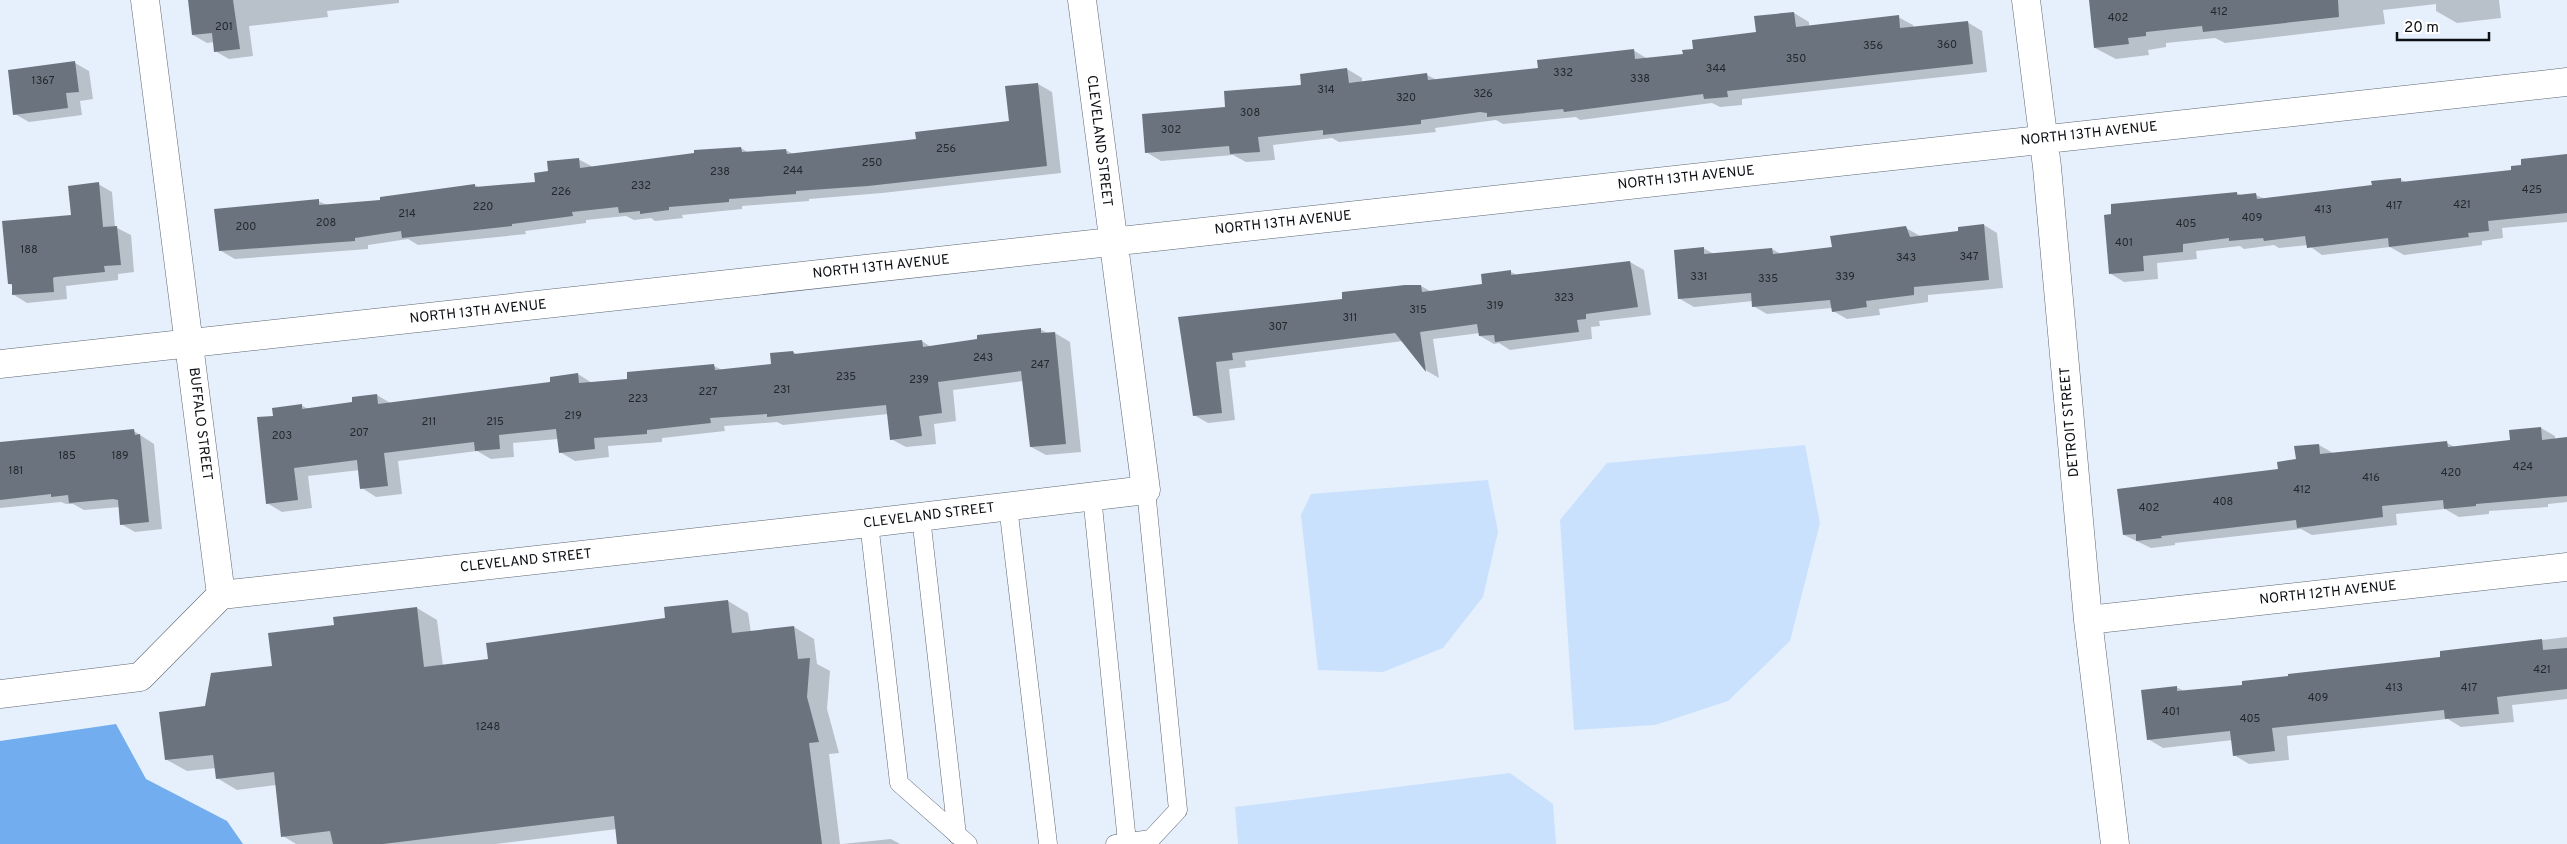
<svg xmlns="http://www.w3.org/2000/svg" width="2567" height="844" font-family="Overpass,sans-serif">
  <rect width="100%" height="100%" fill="#e6f0fd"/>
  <path fill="#c9e1fc" d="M 1805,445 L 1820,523 L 1790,641 L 1728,701 L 1655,725 L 1574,730 L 1560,520 L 1607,463 Z
    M 1488,480 L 1498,532 L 1483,597 L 1443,648 L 1383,672 L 1318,670 L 1301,515 L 1311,494 Z
    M 1510,773 L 1553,804 L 1556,844 L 1238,844 L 1235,807 Z"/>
  <path fill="#72adf0" d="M 116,724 L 146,779 L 227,821 L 243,844 L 0,844 L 0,741 Z"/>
  <path fill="#0003" d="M 189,0 L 399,0 L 399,3 L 327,11 L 328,17 L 249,26 L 253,56 L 229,59 L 215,51 L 214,42 L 207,43 L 193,35 Z
    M 2090,0 L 2499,0 L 2501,18 L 2457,23 L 2436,11 L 2436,4 L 2383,10 L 2385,24 L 2225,43 L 2215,38 L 2166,43 L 2166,47 L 2148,50 L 2149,55 L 2116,59 L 2095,48 Z
    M 1794,13 L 1809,22 L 1809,27 L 1898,17 L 1913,25 L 1914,28 L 1967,22 L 1982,31 L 1987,72 L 1742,99 L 1742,105 L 1720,107 L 1712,103 L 1580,120 L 1576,117 L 1503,124 L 1496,120 L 1435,128 L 1436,132 L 1339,142 L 1332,138 L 1273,145 L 1275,160 L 1246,162 L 1233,155 L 1161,161 L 1146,152 L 1227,109 L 1347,69 L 1362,78 L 1362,83 L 1427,75 L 1437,80 L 1539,69 L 1633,50 L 1648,59 L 1684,55 L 1757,33 Z
    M 75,63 L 89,71 L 93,99 L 80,101 L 82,115 L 29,122 L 15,114 Z
    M 1038,84 L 1052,92 L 1061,173 L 882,193 L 809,199 L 809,201 L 742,206 L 742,209 L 682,215 L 683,218 L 655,221 L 651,218 L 634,220 L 626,216 L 586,220 L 586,223 L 525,231 L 526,234 L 418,245 L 408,239 L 368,245 L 368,249 L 235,259 L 221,251 L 318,201 L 327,205 L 381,201 L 475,185 L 480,188 L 536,183 L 550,172 L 578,159 L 593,167 L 741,148 L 749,153 L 786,150 L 793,154 L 917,140 L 1010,122 Z
    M 2567,155 L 2567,222 L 2502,228 L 2503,238 L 2482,241 L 2482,245 L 2404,255 L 2390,247 L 2322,255 L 2308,245 L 2279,248 L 2274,245 L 2244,249 L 2240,246 L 2196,251 L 2197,259 L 2157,263 L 2158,279 L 2124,282 L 2111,274 L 2237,193 L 2242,196 L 2256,195 L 2265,199 L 2373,186 L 2400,179 L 2407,183 L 2512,172 Z
    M 98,184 L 112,192 L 115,227 L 131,235 L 134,272 L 118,274 L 118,280 L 66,286 L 67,299 L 27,303 L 14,295 L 13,286 L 9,283 L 72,216 Z
    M 1984,225 L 1997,233 L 2003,288 L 1928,295 L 1928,302 L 1879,309 L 1880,315 L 1847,319 L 1833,311 L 1832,308 L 1767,314 L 1753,306 L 1753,301 L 1694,307 L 1680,299 L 1703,248 L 1714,254 L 1772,249 L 1781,254 L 1833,248 L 1906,228 L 1920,236 L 1960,232 Z
    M 1630,262 L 1644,270 L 1651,315 L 1599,321 L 1600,326 L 1591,327 L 1592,339 L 1510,350 L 1499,343 L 1494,344 L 1480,336 L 1480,333 L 1433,339 L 1439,378 L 1427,371 L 1403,341 L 1245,361 L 1246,367 L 1229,369 L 1235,420 L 1208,423 L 1194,415 L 1180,318 L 1344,300 L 1421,286 L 1432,292 L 1483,285 L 1511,272 L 1517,275 Z
    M 1040,329 L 1049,334 L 1055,333 L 1070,342 L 1081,452 L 1046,455 L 1031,447 L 1023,381 L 953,390 L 956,421 L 934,424 L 936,444 L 906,447 L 891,439 L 888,414 L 783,425 L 777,422 L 724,426 L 725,431 L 662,438 L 662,442 L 608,446 L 609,457 L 575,461 L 560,452 L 558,439 L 513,443 L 514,457 L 491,459 L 477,451 L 398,461 L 402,494 L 376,497 L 362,488 L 360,470 L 308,476 L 312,508 L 282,512 L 267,503 L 274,417 L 301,405 L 308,409 L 354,404 L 377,395 L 392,404 L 552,384 L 578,374 L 592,383 L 629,380 L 714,366 L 722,370 L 772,365 L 793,352 L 798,355 L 922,341 L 931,347 Z
    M 2541,428 L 2555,436 L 2555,440 L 2567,439 L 2567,502 L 2548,504 L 2548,507 L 2489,511 L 2489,514 L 2459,517 L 2445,509 L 2396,514 L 2397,525 L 2312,535 L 2301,529 L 2175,543 L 2175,545 L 2151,548 L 2124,535 L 2279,470 L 2319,445 L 2333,453 L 2447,443 L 2455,447 L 2511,441 Z
    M 134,431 L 154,444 L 162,529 L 135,532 L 121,524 L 120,507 L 84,510 L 73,504 L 66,504 L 61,502 L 0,508 L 0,444 Z
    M 728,601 L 748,613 L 751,633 L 794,627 L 814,639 L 817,664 L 830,671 L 827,709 L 839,753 L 829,754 L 840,844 L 618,844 L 617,829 L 496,844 L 296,844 L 283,836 L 276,785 L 237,790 L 217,778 L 216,768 L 187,771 L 167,760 L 206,708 L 335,626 L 417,608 L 437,620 L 443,666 L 490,660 L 666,619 Z
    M 2567,637 L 2567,699 L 2512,705 L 2514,722 L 2461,727 L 2448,719 L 2287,736 L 2289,760 L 2249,764 L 2234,755 L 2233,740 L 2163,748 L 2148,739 L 2176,687 L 2184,691 L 2244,686 L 2442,658 L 2441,652 Z
    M 891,839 L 900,844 L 842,844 Z"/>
  <path fill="#6b747e" d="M 188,0 L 233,0 L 240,49 L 214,52 L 212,33 L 192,35 Z
    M 2089,0 L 2338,0 L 2339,17 L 2203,32 L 2202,26 L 2146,32 L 2146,36 L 2128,38 L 2129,44 L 2094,48 Z
    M 1794,12 L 1796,27 L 1899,15 L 1900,28 L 1968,21 L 1973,64 L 1727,91 L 1728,97 L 1704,99 L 1703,94 L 1564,112 L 1563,109 L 1487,117 L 1487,113 L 1480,112 L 1421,120 L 1421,124 L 1323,135 L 1323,130 L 1258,137 L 1260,152 L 1230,154 L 1229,146 L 1145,153 L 1142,114 L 1225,107 L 1224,91 L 1301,85 L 1300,74 L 1347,68 L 1349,83 L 1427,73 L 1428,80 L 1538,68 L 1537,60 L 1634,49 L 1635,59 L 1683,54 L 1682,50 L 1693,49 L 1692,40 L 1756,32 L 1754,16 Z
    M 75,61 L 79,92 L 66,93 L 68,108 L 13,115 L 8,70 Z
    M 1038,83 L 1047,166 L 868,186 L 796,191 L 796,194 L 729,199 L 729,202 L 669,207 L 669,210 L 640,214 L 640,211 L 619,213 L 618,207 L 572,212 L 573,216 L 512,224 L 512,226 L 402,238 L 401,231 L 355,238 L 355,241 L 219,251 L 214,209 L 319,199 L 319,205 L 380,200 L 380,197 L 475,184 L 475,187 L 535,182 L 534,173 L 548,171 L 547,161 L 579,158 L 580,168 L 694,153 L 694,150 L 741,147 L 742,152 L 786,149 L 787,154 L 916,139 L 915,132 L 1009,121 L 1005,86 Z
    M 2567,154 L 2567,213 L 2488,221 L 2489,231 L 2468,233 L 2469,237 L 2389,247 L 2388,238 L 2307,248 L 2305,236 L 2264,241 L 2263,238 L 2229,241 L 2229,238 L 2183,244 L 2183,252 L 2143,256 L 2144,271 L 2109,274 L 2104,215 L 2111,214 L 2111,204 L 2237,192 L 2237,195 L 2256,193 L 2257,199 L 2372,185 L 2371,181 L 2401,178 L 2401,182 L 2511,170 L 2511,166 L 2521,165 L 2521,159 Z
    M 99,182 L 103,227 L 117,226 L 121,265 L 104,266 L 105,272 L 55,277 L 53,278 L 54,292 L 12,295 L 12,284 L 8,284 L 2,221 L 71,215 L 68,186 Z
    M 1984,224 L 1989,280 L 1914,287 L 1914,295 L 1866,301 L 1867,307 L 1832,312 L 1830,300 L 1752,307 L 1751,293 L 1678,299 L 1674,250 L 1704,247 L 1704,254 L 1772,248 L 1773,254 L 1832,247 L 1830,236 L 1906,226 L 1910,237 L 1958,231 L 1958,227 Z
    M 1630,261 L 1638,307 L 1586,314 L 1586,319 L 1577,320 L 1579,332 L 1495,342 L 1494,335 L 1479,336 L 1477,324 L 1420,332 L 1426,372 L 1395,333 L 1232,353 L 1233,360 L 1216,362 L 1222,413 L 1193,416 L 1178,317 L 1342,299 L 1342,292 L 1405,285 L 1421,285 L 1422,292 L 1482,284 L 1481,274 L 1511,270 L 1511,275 Z
    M 1041,328 L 1041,333 L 1055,332 L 1066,444 L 1030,447 L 1021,371 L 938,382 L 942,413 L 919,416 L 922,436 L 890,440 L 886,405 L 767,417 L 767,414 L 710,418 L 711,423 L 647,430 L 647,434 L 594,438 L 595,449 L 559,453 L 556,429 L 499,435 L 500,449 L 475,451 L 474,442 L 384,453 L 388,486 L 360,489 L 357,460 L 294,468 L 298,500 L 266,504 L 257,417 L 273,416 L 272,408 L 302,404 L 302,409 L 352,402 L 352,397 L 377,394 L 378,404 L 550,382 L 550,377 L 578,373 L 579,383 L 627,379 L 627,372 L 714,364 L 715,370 L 771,364 L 770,353 L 793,351 L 794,354 L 922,340 L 923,347 L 977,339 L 977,335 Z
    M 2541,427 L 2542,440 L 2567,437 L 2567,496 L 2476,504 L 2476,506 L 2444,509 L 2443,500 L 2382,506 L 2383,517 L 2297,528 L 2296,520 L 2161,536 L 2162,538 L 2136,541 L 2136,534 L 2123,535 L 2117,489 L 2278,469 L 2277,462 L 2296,459 L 2294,446 L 2319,444 L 2320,454 L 2447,441 L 2448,447 L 2510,440 L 2509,430 Z
    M 134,429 L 135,435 L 140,434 L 149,522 L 120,525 L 118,500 L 113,499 L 69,503 L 68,495 L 51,497 L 51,494 L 0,500 L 0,442 Z
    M 728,600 L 732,633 L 794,626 L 798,659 L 810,658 L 807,697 L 819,742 L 809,743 L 822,844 L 617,844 L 614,816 L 383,844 L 333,844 L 330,831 L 281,837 L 274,772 L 216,779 L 213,755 L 165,760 L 159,712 L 205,706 L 211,673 L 272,666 L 268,633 L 334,625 L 333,617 L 417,607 L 424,667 L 488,659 L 486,643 L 665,618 L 664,607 Z
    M 2542,639 L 2543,650 L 2567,648 L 2567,689 L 2497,697 L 2499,714 L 2445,719 L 2444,710 L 2272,728 L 2275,751 L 2233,756 L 2230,731 L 2147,740 L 2141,690 L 2177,686 L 2177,691 L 2242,685 L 2242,681 L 2288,676 L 2288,674 L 2440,657 L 2440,651 Z"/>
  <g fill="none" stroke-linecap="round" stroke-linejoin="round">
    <g stroke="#5e6771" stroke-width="19">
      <path id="service" d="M 1092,496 L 1127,842
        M 1008,506 L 1048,844
        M 921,517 L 957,835
        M 869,523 L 899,783 L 968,844
        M 1115,844 L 1151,839 L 1178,810 L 1146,490"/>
    </g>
    <g stroke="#5e6771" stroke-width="29">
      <path id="minor" d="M 145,0 L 221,595
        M 2026,0 L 2047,167 L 2088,620 L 2115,844
        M 0,364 L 2567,82
        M 221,595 L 869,523 L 1146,490 L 1082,0
        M 2088,620 L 2567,567
        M 0,694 L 140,677 L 221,595"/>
    </g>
    <use href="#service" stroke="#fff" stroke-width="18"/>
    <use href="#minor" stroke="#fff" stroke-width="28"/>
  </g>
  <g text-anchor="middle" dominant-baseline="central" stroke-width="4.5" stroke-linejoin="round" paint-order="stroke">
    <g font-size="11" fill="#24282e">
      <text x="2219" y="12">412</text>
      <text x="2118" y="18">402</text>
      <text x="224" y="27">201</text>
      <text x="1947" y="45">360</text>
      <text x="1873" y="46">356</text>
      <text x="1796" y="59">350</text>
      <text x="1716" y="69">344</text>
      <text x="1563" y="73">332</text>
      <text x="1640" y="79">338</text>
      <text x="43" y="81">1367</text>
      <text x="1326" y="90">314</text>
      <text x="1483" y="94">326</text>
      <text x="1406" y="98">320</text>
      <text x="1250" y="113">308</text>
      <text x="1171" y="130">302</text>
      <text x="946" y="149">256</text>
      <text x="872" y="163">250</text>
      <text x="793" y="171">244</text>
      <text x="720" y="172">238</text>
      <text x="641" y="186">232</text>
      <text x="2532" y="190">425</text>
      <text x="561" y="192">226</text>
      <text x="2462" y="205">421</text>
      <text x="2394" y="206">417</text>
      <text x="483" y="207">220</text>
      <text x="2323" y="210">413</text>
      <text x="407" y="214">214</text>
      <text x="2252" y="218">409</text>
      <text x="326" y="223">208</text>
      <text x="2186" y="224">405</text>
      <text x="246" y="227">200</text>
      <text x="2124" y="243">401</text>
      <text x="29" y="250">188</text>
      <text x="1969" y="257">347</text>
      <text x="1906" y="258">343</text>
      <text x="1699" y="277">331</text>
      <text x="1845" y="277">339</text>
      <text x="1768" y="279">335</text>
      <text x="1564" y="298">323</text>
      <text x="1495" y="306">319</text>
      <text x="1418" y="310">315</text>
      <text x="1350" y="318">311</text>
      <text x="1278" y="327">307</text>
      <text x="983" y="358">243</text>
      <text x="1040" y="365">247</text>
      <text x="846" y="377">235</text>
      <text x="919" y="380">239</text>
      <text x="782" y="390">231</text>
      <text x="708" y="392">227</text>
      <text x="638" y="399">223</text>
      <text x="573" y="416">219</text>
      <text x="429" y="422">211</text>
      <text x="495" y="422">215</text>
      <text x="359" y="433">207</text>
      <text x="282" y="436">203</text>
      <text x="67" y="456">185</text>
      <text x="120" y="456">189</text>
      <text x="2523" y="467">424</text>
      <text x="16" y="471">181</text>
      <text x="2451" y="473">420</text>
      <text x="2371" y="478">416</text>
      <text x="2302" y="490">412</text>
      <text x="2223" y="502">408</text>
      <text x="2149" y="508">402</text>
      <text x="2542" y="670">421</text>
      <text x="2394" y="688">413</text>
      <text x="2469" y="688">417</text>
      <text x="2318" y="698">409</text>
      <text x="2171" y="712">401</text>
      <text x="2250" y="719">405</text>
      <text x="488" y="727">1248</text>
    </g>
    <g font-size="14" fill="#0c0f13" stroke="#fff">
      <text transform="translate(2089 134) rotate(-6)">NORTH 13TH AVENUE</text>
      <text transform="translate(1099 141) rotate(83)">CLEVELAND STREET</text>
      <text transform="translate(1686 178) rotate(-6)">NORTH 13TH AVENUE</text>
      <text transform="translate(1283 223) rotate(-6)">NORTH 13TH AVENUE</text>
      <text transform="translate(881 267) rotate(-6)">NORTH 13TH AVENUE</text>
      <text transform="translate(478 312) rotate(-6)">NORTH 13TH AVENUE</text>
      <text transform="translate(2070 422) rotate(-95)">DETROIT STREET</text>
      <text transform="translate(200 424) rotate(83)">BUFFALO STREET</text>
      <text transform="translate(929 516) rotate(-7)">CLEVELAND STREET</text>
      <text transform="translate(526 561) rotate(-6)">CLEVELAND STREET</text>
      <text transform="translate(2328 593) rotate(-6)">NORTH 12TH AVENUE</text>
    </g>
  </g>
  <path d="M2397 32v8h92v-8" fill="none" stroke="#0c0f13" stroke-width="2.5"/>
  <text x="2404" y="32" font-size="15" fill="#0c0f13" stroke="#ffffff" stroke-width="4" paint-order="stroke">20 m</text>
</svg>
